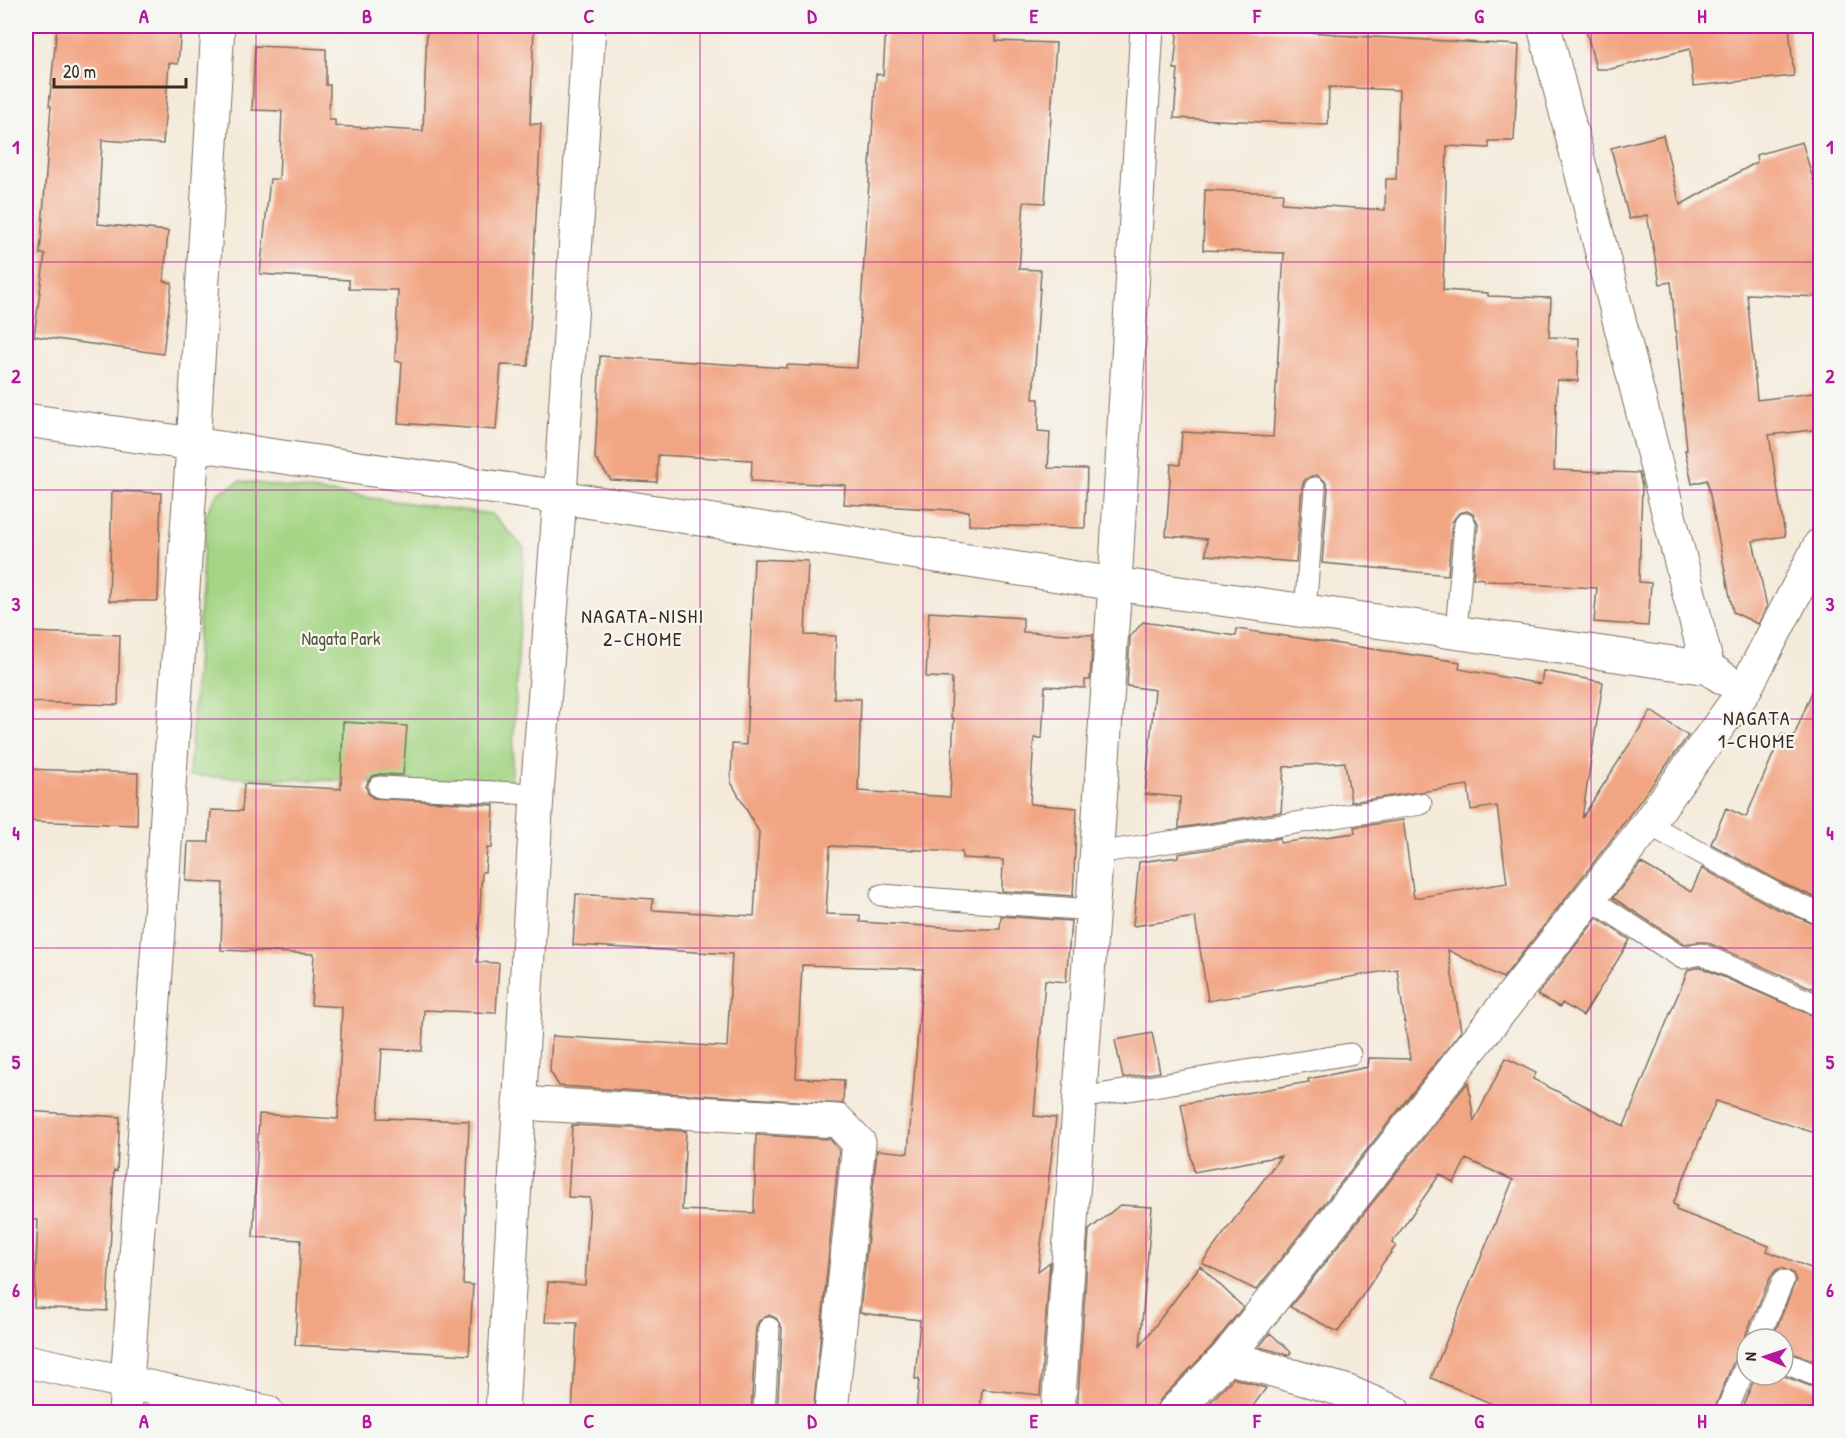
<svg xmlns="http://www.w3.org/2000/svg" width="1846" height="1438" font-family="'Patrick Hand',sans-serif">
  <rect width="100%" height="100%" fill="#f6f6f2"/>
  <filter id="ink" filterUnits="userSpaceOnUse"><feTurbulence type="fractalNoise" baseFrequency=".0167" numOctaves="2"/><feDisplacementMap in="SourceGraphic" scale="12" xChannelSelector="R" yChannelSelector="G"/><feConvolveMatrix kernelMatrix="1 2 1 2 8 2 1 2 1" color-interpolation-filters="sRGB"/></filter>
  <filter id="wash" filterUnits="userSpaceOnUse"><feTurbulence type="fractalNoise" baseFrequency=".008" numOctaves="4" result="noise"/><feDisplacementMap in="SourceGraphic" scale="24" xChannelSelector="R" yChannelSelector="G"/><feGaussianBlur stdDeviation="1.35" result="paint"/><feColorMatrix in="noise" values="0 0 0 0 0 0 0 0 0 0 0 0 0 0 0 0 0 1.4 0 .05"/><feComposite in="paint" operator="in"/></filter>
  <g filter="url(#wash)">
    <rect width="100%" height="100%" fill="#f4ead9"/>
    <path fill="#a4d584" stroke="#708051" stroke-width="1.5" d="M 240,481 L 492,514 L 524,548 L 511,786 L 189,776 L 206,514 L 218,493 Z"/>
    <g id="blocks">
      <path fill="#f2a583" d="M 57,26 L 181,26 L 178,64 L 169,63 L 163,144 L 102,140 L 98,224 L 168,231 L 164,281 L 172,283 L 163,354 L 34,336 L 45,254 L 40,254 L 51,106 L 49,106 Z
        M 427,26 L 534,29 L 530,124 L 541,124 L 528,366 L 501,365 L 496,430 L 398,423 L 402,362 L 395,361 L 398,290 L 349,289 L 349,280 L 260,274 L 270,179 L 279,179 L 282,111 L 252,110 L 255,46 L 326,49 L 326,85 L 330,85 L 329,120 L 335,120 L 335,126 L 423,131 Z
        M 886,26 L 996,28 L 996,41 L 1056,43 L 1045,203 L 1024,202 L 1019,269 L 1041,270 L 1033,399 L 1039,399 L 1038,431 L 1050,432 L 1048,468 L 1087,469 L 1085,528 L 969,525 L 969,511 L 844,504 L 845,485 L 751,481 L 752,460 L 658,455 L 657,482 L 611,480 L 595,458 L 600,356 L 787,368 L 787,365 L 857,368 L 876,74 L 883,75 Z
        M 1178,26 L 1232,29 L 1232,27 L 1337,34 L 1337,35 L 1519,45 L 1514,141 L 1489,141 L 1489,148 L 1447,146 L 1443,290 L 1488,293 L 1488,296 L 1551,298 L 1549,337 L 1579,338 L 1578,381 L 1557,380 L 1554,470 L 1639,473 L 1642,486 L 1639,582 L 1651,583 L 1648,626 L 1594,622 L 1597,588 L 1524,584 L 1524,582 L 1484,581 L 1484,579 L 1473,578 L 1478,524 L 1473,514 L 1467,511 L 1459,513 L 1452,522 L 1448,575 L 1322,563 L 1328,488 L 1326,482 L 1317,475 L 1309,477 L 1304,481 L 1302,487 L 1296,562 L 1206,555 L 1207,539 L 1166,536 L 1171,464 L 1180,465 L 1182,432 L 1273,437 L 1284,253 L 1203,250 L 1205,190 L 1283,193 L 1282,203 L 1385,210 L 1386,179 L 1396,179 L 1399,90 L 1329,87 L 1328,125 L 1174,118 L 1178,69 L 1174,69 Z
        M 1585,26 L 1789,26 L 1794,76 L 1693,86 L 1690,49 L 1611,69 L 1596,69 Z
        M 1663,135 L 1680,205 L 1757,162 L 1756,155 L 1802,142 L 1821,206 L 1821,297 L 1747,294 L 1757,400 L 1821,392 L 1821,429 L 1769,435 L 1785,536 L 1753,541 L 1767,607 L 1758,624 L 1733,612 L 1707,480 L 1692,484 L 1685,450 L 1687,450 L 1671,282 L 1660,284 L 1647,215 L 1629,219 L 1611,148 Z
        M 112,491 L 161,493 L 158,601 L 109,601 Z
        M 754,559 L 808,561 L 805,635 L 836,636 L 834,698 L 861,699 L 858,791 L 950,797 L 954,718 L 951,718 L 952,678 L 926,677 L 929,612 L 1023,618 L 1023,632 L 1093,635 L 1090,680 L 1085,680 L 1085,688 L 1045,686 L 1042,738 L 1034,738 L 1030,804 L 1077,808 L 1073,896 L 1002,891 L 1003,860 L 962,858 L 962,852 L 830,846 L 826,914 L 860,915 L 860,922 L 977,929 L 1000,929 L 1001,916 L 1071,921 L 1066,982 L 1045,980 L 1034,1116 L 1056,1118 L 1038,1271 L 1050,1262 L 1040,1395 L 982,1389 L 980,1413 L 916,1413 L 919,1379 L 915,1379 L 920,1320 L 860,1313 L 877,1150 L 908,1153 L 923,969 L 802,965 L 796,1078 L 844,1080 L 843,1104 L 559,1086 L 550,1071 L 552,1036 L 727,1047 L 732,954 L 573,945 L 576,894 L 653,899 L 652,910 L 754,916 L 759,832 L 731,782 L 732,744 L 746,745 Z
        M 1143,622 L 1236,636 L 1237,629 L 1460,662 L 1459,669 L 1541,684 L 1543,671 L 1603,682 L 1582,818 L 1651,711 L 1688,736 L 1608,844 L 1503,978 L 1448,950 L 1461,1031 L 1256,1290 L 1202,1263 L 1281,1156 L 1194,1172 L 1181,1104 L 1309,1082 L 1308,1079 L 1368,1067 L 1369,1058 L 1410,1059 L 1397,969 L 1208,1001 L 1195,917 L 1133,926 L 1139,862 L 1178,857 L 1178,854 L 1280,838 L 1280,843 L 1355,833 L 1354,827 L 1403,820 L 1414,898 L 1507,883 L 1497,806 L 1471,810 L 1468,785 L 1351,802 L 1345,762 L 1284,767 L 1281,812 L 1179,828 L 1180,797 L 1145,794 L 1155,690 L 1127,686 L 1130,637 Z
        M 26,632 L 120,635 L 118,705 L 26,702 Z
        M 1819,674 L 1821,675 L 1821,900 L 1784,884 L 1711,844 L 1726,808 L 1746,817 L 1782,734 L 1793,739 Z
        M 343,722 L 407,726 L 403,775 L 380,774 L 373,776 L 368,781 L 366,787 L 368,793 L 373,798 L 494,805 L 492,848 L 487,848 L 485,872 L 482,872 L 477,962 L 499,963 L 496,1013 L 424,1010 L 422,1051 L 382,1049 L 378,1118 L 469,1121 L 463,1284 L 473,1285 L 469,1355 L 295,1345 L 301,1240 L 253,1237 L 259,1114 L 338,1119 L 342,1007 L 311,1005 L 314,954 L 221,950 L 223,883 L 186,881 L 188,842 L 209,842 L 211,810 L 242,811 L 244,784 L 341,789 Z
        M 26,769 L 138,773 L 137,825 L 26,821 Z
        M 1641,863 L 1691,892 L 1702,868 L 1773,907 L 1821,927 L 1821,992 L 1706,942 L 1698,942 L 1684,944 L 1613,898 Z
        M 1597,918 L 1630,940 L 1583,1016 L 1562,1003 L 1560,1007 L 1537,995 Z
        M 1700,967 L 1821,1019 L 1821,1135 L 1716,1101 L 1673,1204 L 1677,1206 L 1676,1210 L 1769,1246 L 1767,1251 L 1821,1272 L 1821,1363 L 1783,1350 L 1783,1339 L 1772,1339 L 1796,1280 L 1793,1273 L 1782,1268 L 1776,1270 L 1771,1276 L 1746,1334 L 1747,1350 L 1740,1353 L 1735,1358 L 1713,1413 L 1514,1413 L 1431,1378 L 1513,1180 L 1466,1159 L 1454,1183 L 1440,1174 L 1392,1243 L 1396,1246 L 1380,1267 L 1381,1268 L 1338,1332 L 1290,1307 L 1468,1082 L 1474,1121 L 1506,1058 L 1536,1073 L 1533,1079 L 1624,1126 L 1688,970 Z
        M 1152,1033 L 1160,1072 L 1123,1078 L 1115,1040 Z
        M 26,1111 L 120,1117 L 117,1171 L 114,1170 L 107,1311 L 34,1307 L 38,1220 L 26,1219 Z
        M 572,1125 L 686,1131 L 682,1210 L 754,1213 L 756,1135 L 830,1139 L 839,1150 L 813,1413 L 777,1413 L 782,1328 L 776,1318 L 769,1315 L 759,1321 L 756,1327 L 751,1413 L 572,1413 L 577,1323 L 545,1322 L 548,1282 L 585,1285 L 590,1198 L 568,1197 Z
        M 1120,1205 L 1152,1207 L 1140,1346 L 1200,1266 L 1243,1307 L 1213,1345 L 1161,1399 L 1156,1407 L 1156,1413 L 1077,1413 L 1089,1230 Z
        M 1270,1333 L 1291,1352 L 1289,1355 L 1259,1347 Z
        M 1756,1375 L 1781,1375 L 1821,1390 L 1821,1413 L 1740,1413 Z
        M 1233,1378 L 1266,1388 L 1248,1413 L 1200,1413 Z"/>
    </g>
  </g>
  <g filter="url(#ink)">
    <use href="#blocks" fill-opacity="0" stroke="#7c6d5f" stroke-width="1.5"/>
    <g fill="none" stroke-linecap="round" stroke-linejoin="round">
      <g stroke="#7c6d5f" stroke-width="23">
        <path id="service" d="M 1305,611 L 1315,488
          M 1456,632 L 1465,524
          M 379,787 L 537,794
          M 1648,824 L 1778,895 L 1820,914
          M 1096,853 L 1421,804
          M 881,895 L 1093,910
          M 1589,898 L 1682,958 L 1701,954 L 1820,1006
          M 1080,1098 L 1350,1054
          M 1758,1339 L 1783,1281
          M 1783,1362 L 1820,1377
          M 764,1412 L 769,1328
          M 1726,1412 L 1747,1363"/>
      </g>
      <g stroke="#7c6d5f" stroke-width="35">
        <path id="minor" d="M 1544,26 L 1708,668 L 1725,679
          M 26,420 L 560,497 L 1115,584 L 1708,668
          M 519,1103 L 838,1121 L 859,1143 L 831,1412
          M 1227,1357 L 1346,1391 L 1394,1412
          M 125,1412 L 193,446 L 218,26
          M 1058,1412 L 1115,584 L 1147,26
          M 1174,1412 L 1227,1357 L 1644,829 L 1744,691 L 1820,545"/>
      </g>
      <g stroke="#7c6d5f" stroke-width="35">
        <path id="tertiary" d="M 26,1361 L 267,1412
          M 502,1412 L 537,794 L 560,497 L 589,26"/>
      </g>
      <use href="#service" stroke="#fff" stroke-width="21"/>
      <use href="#minor" stroke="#fff" stroke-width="33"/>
      <use href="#tertiary" stroke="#fff" stroke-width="33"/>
    </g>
  </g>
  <path fill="none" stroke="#b5179e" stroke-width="1.5" stroke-opacity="0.55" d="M 256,26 L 256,1412M 478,26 L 478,1412M 700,26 L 700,1412M 923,26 L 923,1412M 1146,26 L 1146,1412M 1368,26 L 1368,1412M 1591,26 L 1591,1412M 26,262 L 1820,262M 26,490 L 1820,490M 26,719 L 1820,719M 26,948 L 1820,948M 26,1176 L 1820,1176"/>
  <g text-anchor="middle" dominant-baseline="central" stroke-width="4.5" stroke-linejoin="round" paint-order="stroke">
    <g font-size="18" fill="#555538" stroke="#f6f6f2">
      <text x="341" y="638">Nagata Park</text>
    </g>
    <g font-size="20" letter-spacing="1.5" fill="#3b2a1e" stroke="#f6f6f2">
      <text x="643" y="615">NAGATA-NISHI<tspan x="643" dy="23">2-CHOME</tspan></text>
      <text x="1757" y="717">NAGATA<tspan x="1757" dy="23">1-CHOME</tspan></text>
    </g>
  </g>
  <rect width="1846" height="1438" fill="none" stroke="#f6f6f2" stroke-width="66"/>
  <g transform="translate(1765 1357) rotate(272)"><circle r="28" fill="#f6f6f2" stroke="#aba49d" stroke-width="1.5"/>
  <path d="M0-4.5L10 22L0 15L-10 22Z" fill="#b5179e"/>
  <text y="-9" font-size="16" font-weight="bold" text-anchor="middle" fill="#3b2a1e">N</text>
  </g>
  <path d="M54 78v9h132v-9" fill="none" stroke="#3b2a1e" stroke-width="3"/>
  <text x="63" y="78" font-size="18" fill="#3b2a1e" stroke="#f6f6f2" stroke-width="4.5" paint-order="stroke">20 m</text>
  <rect x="33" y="33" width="1780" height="1372" fill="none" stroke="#b5179e" stroke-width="2"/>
  <g font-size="20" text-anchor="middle" font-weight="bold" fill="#b5179e">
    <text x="144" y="23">A</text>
    <text x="367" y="23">B</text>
    <text x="589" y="23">C</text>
    <text x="812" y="23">D</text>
    <text x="1034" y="23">E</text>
    <text x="1257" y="23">F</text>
    <text x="1479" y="23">G</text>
    <text x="1702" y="23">H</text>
    <text x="16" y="154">1</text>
    <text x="1830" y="154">1</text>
    <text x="16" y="383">2</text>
    <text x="1830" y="383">2</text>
    <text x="16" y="611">3</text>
    <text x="1830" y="611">3</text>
    <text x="16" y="840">4</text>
    <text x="1830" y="840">4</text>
    <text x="16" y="1069">5</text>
    <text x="1830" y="1069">5</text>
    <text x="16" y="1297">6</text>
    <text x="1830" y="1297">6</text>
    <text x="144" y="1428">A</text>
    <text x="367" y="1428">B</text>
    <text x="589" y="1428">C</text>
    <text x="812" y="1428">D</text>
    <text x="1034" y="1428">E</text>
    <text x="1257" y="1428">F</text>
    <text x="1479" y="1428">G</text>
    <text x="1702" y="1428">H</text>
  </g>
</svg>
